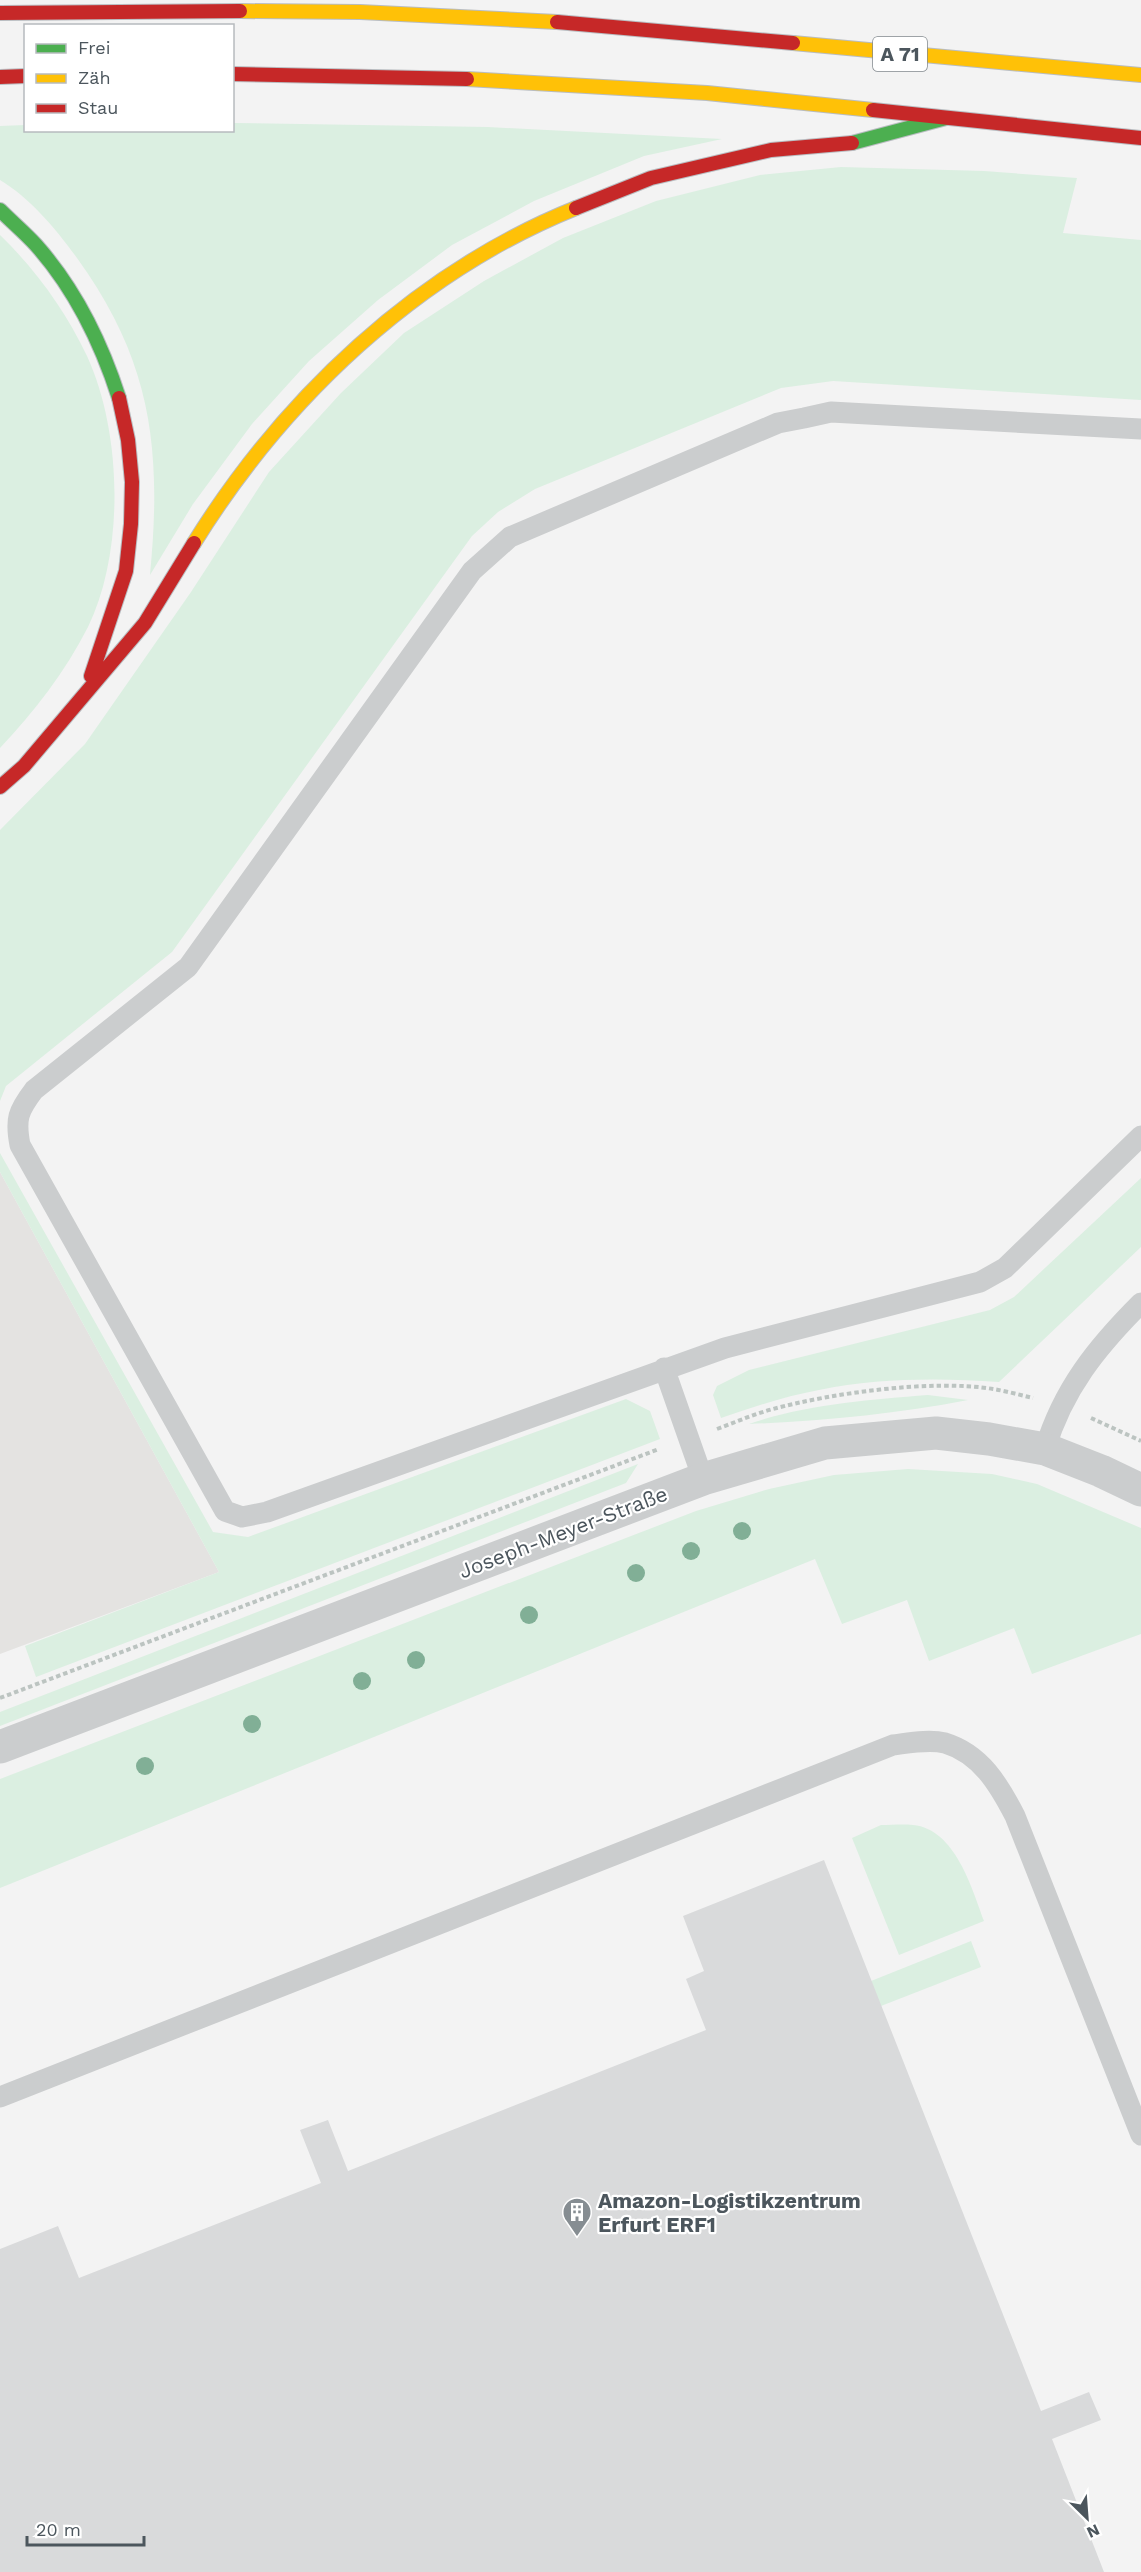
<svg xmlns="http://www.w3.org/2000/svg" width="1141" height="2572" font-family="'Work Sans',sans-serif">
  <rect width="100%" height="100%" fill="#f3f3f3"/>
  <path fill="#e4e3e1" d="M 0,1172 L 219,1572 L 0,1654 Z"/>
  <path fill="#dbefe1" d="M 233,123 L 488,127 L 722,139 L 644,156 L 534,201 L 452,245 L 378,300 L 309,361 L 252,424 L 193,504 L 150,575 C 162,449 152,362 77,258 C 56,229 30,198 0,180 L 0,126 L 25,125 L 26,130 L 232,130 Z
    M 841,167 L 984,171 L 1077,178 L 1063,233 L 1141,240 L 1141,400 L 833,381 L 781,388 L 535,489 L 498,512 L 472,536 L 172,952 L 6,1086 L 0,1101 L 0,830 L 85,744 L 191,592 L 269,472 L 341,393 L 404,333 L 484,281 L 563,238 L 656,201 L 760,175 Z
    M 0,235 C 36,270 65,310 87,356 C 122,432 125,551 88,627 C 65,672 35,711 0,748 Z
    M 0,1153 L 213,1532 L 248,1537 L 626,1399 L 650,1411 L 660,1439 L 36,1677 L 25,1646 L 219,1572 L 0,1172 Z
    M 1141,1178 L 1141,1247 L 999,1382 C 939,1378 878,1378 819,1390 C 786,1396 753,1407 721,1418 L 713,1395 L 717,1386 L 749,1370 L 990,1310 L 1014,1297 Z
    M 928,1395 L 968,1400 C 896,1414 822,1421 749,1424 C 807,1404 868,1400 928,1395 Z
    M 638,1464 L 626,1483 L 0,1726 L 0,1712 Z
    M 908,1469 L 992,1474 L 1037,1484 L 1141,1528 L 1141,1634 L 1032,1674 L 1014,1628 L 929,1661 L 907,1600 L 842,1624 L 815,1559 L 0,1888 L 0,1779 L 696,1511 L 769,1489 L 834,1475 Z
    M 881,1825 C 891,1825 903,1824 913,1825 C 955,1829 972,1888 984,1921 L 899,1955 L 852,1838 Z
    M 971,1941 L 981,1967 L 881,2006 L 871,1981 Z"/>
  <path fill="#d9dadb" d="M 824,1860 L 1041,2411 L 1089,2392 L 1101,2420 L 1052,2439 L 1104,2572 L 0,2572 L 0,2249 L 58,2226 L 79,2278 L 321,2183 L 300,2130 L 328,2120 L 348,2171 L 706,2030 L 686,1979 L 704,1971 L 683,1916 Z"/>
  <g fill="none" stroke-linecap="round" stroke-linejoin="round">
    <g stroke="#b9bdc1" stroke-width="16">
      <path id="fast" d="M 852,143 L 946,118
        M 0,210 C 12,222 25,233 36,245 C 76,290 101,342 119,398"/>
    </g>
    <g stroke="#b9bdc1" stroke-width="16">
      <path id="slow" d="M 240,11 L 360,12 L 557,22
        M 793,43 L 1141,75
        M 467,79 L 707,93 L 873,110
        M 194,543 C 284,398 417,272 576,208"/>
    </g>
    <g stroke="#b9bdc1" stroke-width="16">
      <path id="jam" d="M 0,13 L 240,11
        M 557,22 L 793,43
        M 232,74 L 467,79
        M 0,77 L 26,76
        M 873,110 L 1141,138
        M 576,208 L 651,178 L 771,150 L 852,143
        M 91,676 L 126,571 L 131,524 L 132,482 L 128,440 L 119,398
        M 0,787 L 24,766 L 145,623 L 194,543"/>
    </g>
    <path stroke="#bcc4c1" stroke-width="4" stroke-dasharray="4.5 3" stroke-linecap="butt" d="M 1091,1418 L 1141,1441
      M 717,1429 C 736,1422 754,1414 773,1409 C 832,1393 933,1379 993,1389 C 1006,1391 1020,1395 1033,1398
      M 0,1698 L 659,1449"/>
    <path stroke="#cbcdce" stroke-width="21" d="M 1141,429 L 831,412 L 804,418 L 778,423 L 510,537 L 472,571 L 188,967 L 34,1090 C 18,1111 15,1119 20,1145 L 225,1511 L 242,1517 L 267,1512 L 725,1348 L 980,1282 L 1005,1268 L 1141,1136
      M 664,1368 L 703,1479
      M 1045,1449 C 1063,1389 1097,1347 1141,1303
      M 0,2097 L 893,1745 C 909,1743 929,1739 945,1743 C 981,1754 999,1785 1015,1816 L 1141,2135"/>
    <path stroke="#cbcdce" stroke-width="33" d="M 0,1747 L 703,1479 L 825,1443 L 936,1433 L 989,1439 L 1045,1449 L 1101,1471 L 1141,1490"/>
    <use href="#fast" stroke="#4caf50" stroke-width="14"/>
    <use href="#slow" stroke="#ffc107" stroke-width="14"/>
    <use href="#jam" stroke="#c62828" stroke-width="14"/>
  </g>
  <g fill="#81af96">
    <circle cx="742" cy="1531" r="9"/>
    <circle cx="691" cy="1551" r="9"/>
    <circle cx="636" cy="1573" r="9"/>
    <circle cx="529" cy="1615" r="9"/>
    <circle cx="416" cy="1660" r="9"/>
    <circle cx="362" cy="1681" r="9"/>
    <circle cx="252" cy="1724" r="9"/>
    <circle cx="145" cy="1766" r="9"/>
  </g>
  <defs>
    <g id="building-pin" transform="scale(1.5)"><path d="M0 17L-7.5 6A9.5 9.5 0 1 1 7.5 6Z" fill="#868d92" stroke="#fff"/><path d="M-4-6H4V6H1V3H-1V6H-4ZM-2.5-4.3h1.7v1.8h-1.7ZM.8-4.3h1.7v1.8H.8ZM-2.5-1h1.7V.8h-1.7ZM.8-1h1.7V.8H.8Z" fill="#fff"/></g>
  </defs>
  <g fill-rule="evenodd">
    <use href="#building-pin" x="577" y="2212"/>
  </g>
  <g text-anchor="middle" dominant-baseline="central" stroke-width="4.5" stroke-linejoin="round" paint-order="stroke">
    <rect fill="#fff" stroke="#82898e" stroke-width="1.5" x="873" y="37" width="54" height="34" rx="4.5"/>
    <g font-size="20" font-weight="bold" fill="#4c565d">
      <text x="900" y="54">A 71</text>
    </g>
    <g font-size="21" fill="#4c565d" stroke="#fff">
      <text transform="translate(563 1532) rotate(-21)">Joseph-Meyer-Straße</text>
    </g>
    <g font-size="21" font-weight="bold" fill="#4c565d" stroke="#fff" text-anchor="start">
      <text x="598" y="2200">Amazon-Logistikzentrum<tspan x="598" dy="24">Erfurt ERF1</tspan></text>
    </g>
  </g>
  <rect x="24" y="24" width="210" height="108" fill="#ffffff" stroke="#b7bbbe" stroke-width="1.5"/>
  <rect x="36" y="44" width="30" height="9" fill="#4caf50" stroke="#b7bbbe" stroke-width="1.5"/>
  <text x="78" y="54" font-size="18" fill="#4c565d">Frei</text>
  <rect x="36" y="74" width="30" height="9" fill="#ffc107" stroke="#b7bbbe" stroke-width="1.5"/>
  <text x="78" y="84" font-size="18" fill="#4c565d">Zäh</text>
  <rect x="36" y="104" width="30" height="9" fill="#c62828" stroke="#b7bbbe" stroke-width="1.5"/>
  <text x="78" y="114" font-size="18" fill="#4c565d">Stau</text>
  <g transform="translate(1087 2518) rotate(155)" stroke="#ffffff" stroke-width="4.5" paint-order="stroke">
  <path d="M0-4.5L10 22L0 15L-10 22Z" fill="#4c565d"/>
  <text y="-9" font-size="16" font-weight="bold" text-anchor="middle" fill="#4c565d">N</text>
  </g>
  <path d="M27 2536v9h117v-9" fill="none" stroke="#4c565d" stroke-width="3"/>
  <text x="36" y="2536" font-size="18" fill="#4c565d" stroke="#ffffff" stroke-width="4.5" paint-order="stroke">20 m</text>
</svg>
